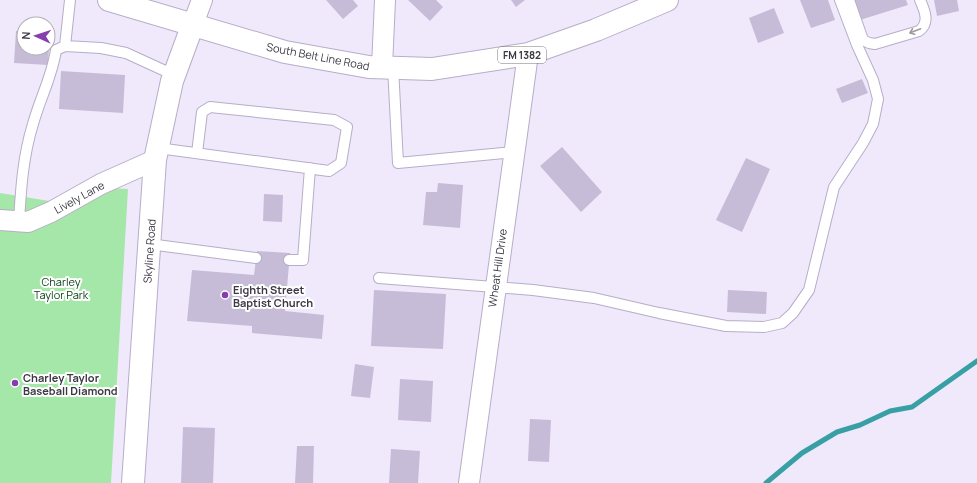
<svg xmlns="http://www.w3.org/2000/svg" width="977" height="483" font-family="Manrope,sans-serif">
  <rect width="100%" height="100%" fill="#f0e9fb"/>
  <path fill="#a5e7a9" d="M 107,188 L 128,189 L 111,483 L 0,483 L 0,193 L 80,206 Z"/>
  <g fill="none" stroke-linecap="round" stroke-linejoin="round">
    <path stroke="#38a0a4" stroke-width="5" d="M 766,483 L 802,453 L 837,432 L 860,425 L 890,411 L 912,407 L 977,361"/>
  </g>
  <path fill="#c7bcd8" d="M 326,0 L 353,0 L 358,6 L 343,19 Z
    M 408,0 L 436,0 L 443,7 L 430,21 Z
    M 511,0 L 525,0 L 516,7 Z
    M 800,0 L 828,0 L 835,20 L 811,28 Z
    M 853,0 L 906,0 L 908,5 L 860,20 Z
    M 934,0 L 957,0 L 959,11 L 937,16 Z
    M 774,8 L 784,33 L 758,43 L 749,18 Z
    M 16,31 L 24,31 L 24,48 L 49,48 L 48,65 L 14,63 Z
    M 61,71 L 125,75 L 123,113 L 59,109 Z
    M 862,79 L 868,93 L 842,103 L 836,89 Z
    M 562,147 L 602,192 L 581,212 L 540,166 Z
    M 746,158 L 770,169 L 742,232 L 716,220 Z
    M 438,183 L 463,185 L 460,228 L 423,225 L 426,192 L 437,192 Z
    M 264,194 L 283,195 L 282,222 L 263,221 Z
    M 257,251 L 290,253 L 285,311 L 324,315 L 322,339 L 252,333 L 252,326 L 187,321 L 192,270 L 254,275 Z
    M 374,290 L 446,294 L 443,349 L 371,346 Z
    M 728,290 L 767,292 L 766,314 L 727,312 Z
    M 355,364 L 374,367 L 370,398 L 351,396 Z
    M 400,379 L 433,381 L 431,422 L 398,420 Z
    M 530,419 L 551,420 L 549,462 L 528,461 Z
    M 183,427 L 215,428 L 213,483 L 181,483 Z
    M 297,446 L 314,446 L 313,483 L 295,483 Z
    M 391,449 L 420,451 L 418,483 L 389,483 Z"/>
  <g fill="none" stroke-linecap="round" stroke-linejoin="round">
    <g stroke="#b7adc8" stroke-width="12">
      <path id="service" d="M 849,0 L 863,40 L 869,43 L 875,44 L 919,31 C 930,23 925,11 920,0
        M 65,46 L 70,0
        M 393,67 L 398,163 L 514,152
        M 158,148 L 329,171 L 341,163 L 347,127 L 334,120 L 210,107 L 202,112 L 197,153
        M 19,221 C 21,188 23,156 33,124 C 40,98 52,77 56,50 L 65,46 L 101,48 L 126,53 L 174,75
        M 149,244 L 256,258
        M 289,260 L 303,260 L 310,168
        M 379,278 L 533,290 L 594,298 L 659,313 L 726,326 L 764,327 L 782,323 L 793,313 L 809,290 L 834,187 L 863,143 L 873,124 L 878,99 L 873,80 L 857,45 L 840,0"/>
    </g>
    <g stroke="#b7adc8" stroke-width="22">
      <path id="minor" d="M 193,24 L 202,0
        M 382,67 L 385,0
        M 0,220 L 28,222 L 51,212 L 101,184 L 155,160
        M 469,483 L 528,54"/>
    </g>
    <g stroke="#b7adc8" stroke-width="24">
      <path id="tertiary" d="M 133,483 L 155,160 L 172,81 L 193,24"/>
    </g>
    <g stroke="#b7adc8" stroke-width="24">
      <path id="primary" d="M 109,0 L 285,52 L 369,67 L 432,69 L 528,54 L 596,30 L 667,0"/>
    </g>
    <use href="#service" stroke="#fff" stroke-width="10"/>
    <use href="#minor" stroke="#fff" stroke-width="20"/>
    <use href="#tertiary" stroke="#fff" stroke-width="22"/>
    <use href="#primary" stroke="#fff" stroke-width="22"/>
  </g>
  <defs><path id="oneway-shaft" d="M-6 0H5M1.5-3L5.5 0L1.5 3" fill="none" stroke-width="1.6" stroke-linecap="round" stroke-linejoin="round"/></defs>
  <use stroke="#9e9ca1" href="#oneway-shaft" transform="translate(915 31) rotate(159)"/>
  <g fill="#863daf" stroke="#fff" stroke-width="1.5">
    <circle cx="225" cy="295" r="4"/>
    <circle cx="15" cy="383" r="4"/>
  </g>
  <g text-anchor="middle" dominant-baseline="central" stroke-width="4" stroke-linejoin="round" paint-order="stroke">
    <rect fill="#fff" stroke="#76747b" stroke-width="1" x="498" y="47" width="48" height="16" rx="3"/>
    <g font-size="10" font-weight="bold" fill="#3c3843">
      <text x="522" y="55">FM 1382</text>
    </g>
    <g font-size="11" fill="#3c3843" stroke="#fff">
      <text transform="translate(318 56) rotate(11)">South Belt Line Road</text>
      <text transform="translate(79 197) rotate(-29)">Lively Lane</text>
      <text transform="translate(149 251) rotate(-86)">Skyline Road</text>
      <text transform="translate(497 268) rotate(-82)">Wheat Hill Drive</text>
    </g>
    <g font-size="11" fill="#0d4217" stroke="#fff">
      <text x="61" y="281">Charley<tspan x="61" dy="13">Taylor Park</tspan></text>
    </g>
    <g font-size="11" font-weight="bold" fill="#3c3843" stroke="#fff" text-anchor="start">
      <text x="233" y="289">Eighth Street<tspan x="233" dy="13">Baptist Church</tspan></text>
      <text x="23" y="377">Charley Taylor<tspan x="23" dy="13">Baseball Diamond</tspan></text>
    </g>
  </g>
  <g transform="translate(36 36) rotate(273)"><circle r="19" fill="#ffffff" stroke="#b1afb4"/>
  <path d="M0-3L7 15L0 10L-7 15Z" fill="#863daf"/>
  <text y="-6" font-size="11" font-weight="bold" text-anchor="middle" fill="#3c3843">N</text>
  </g>
</svg>
